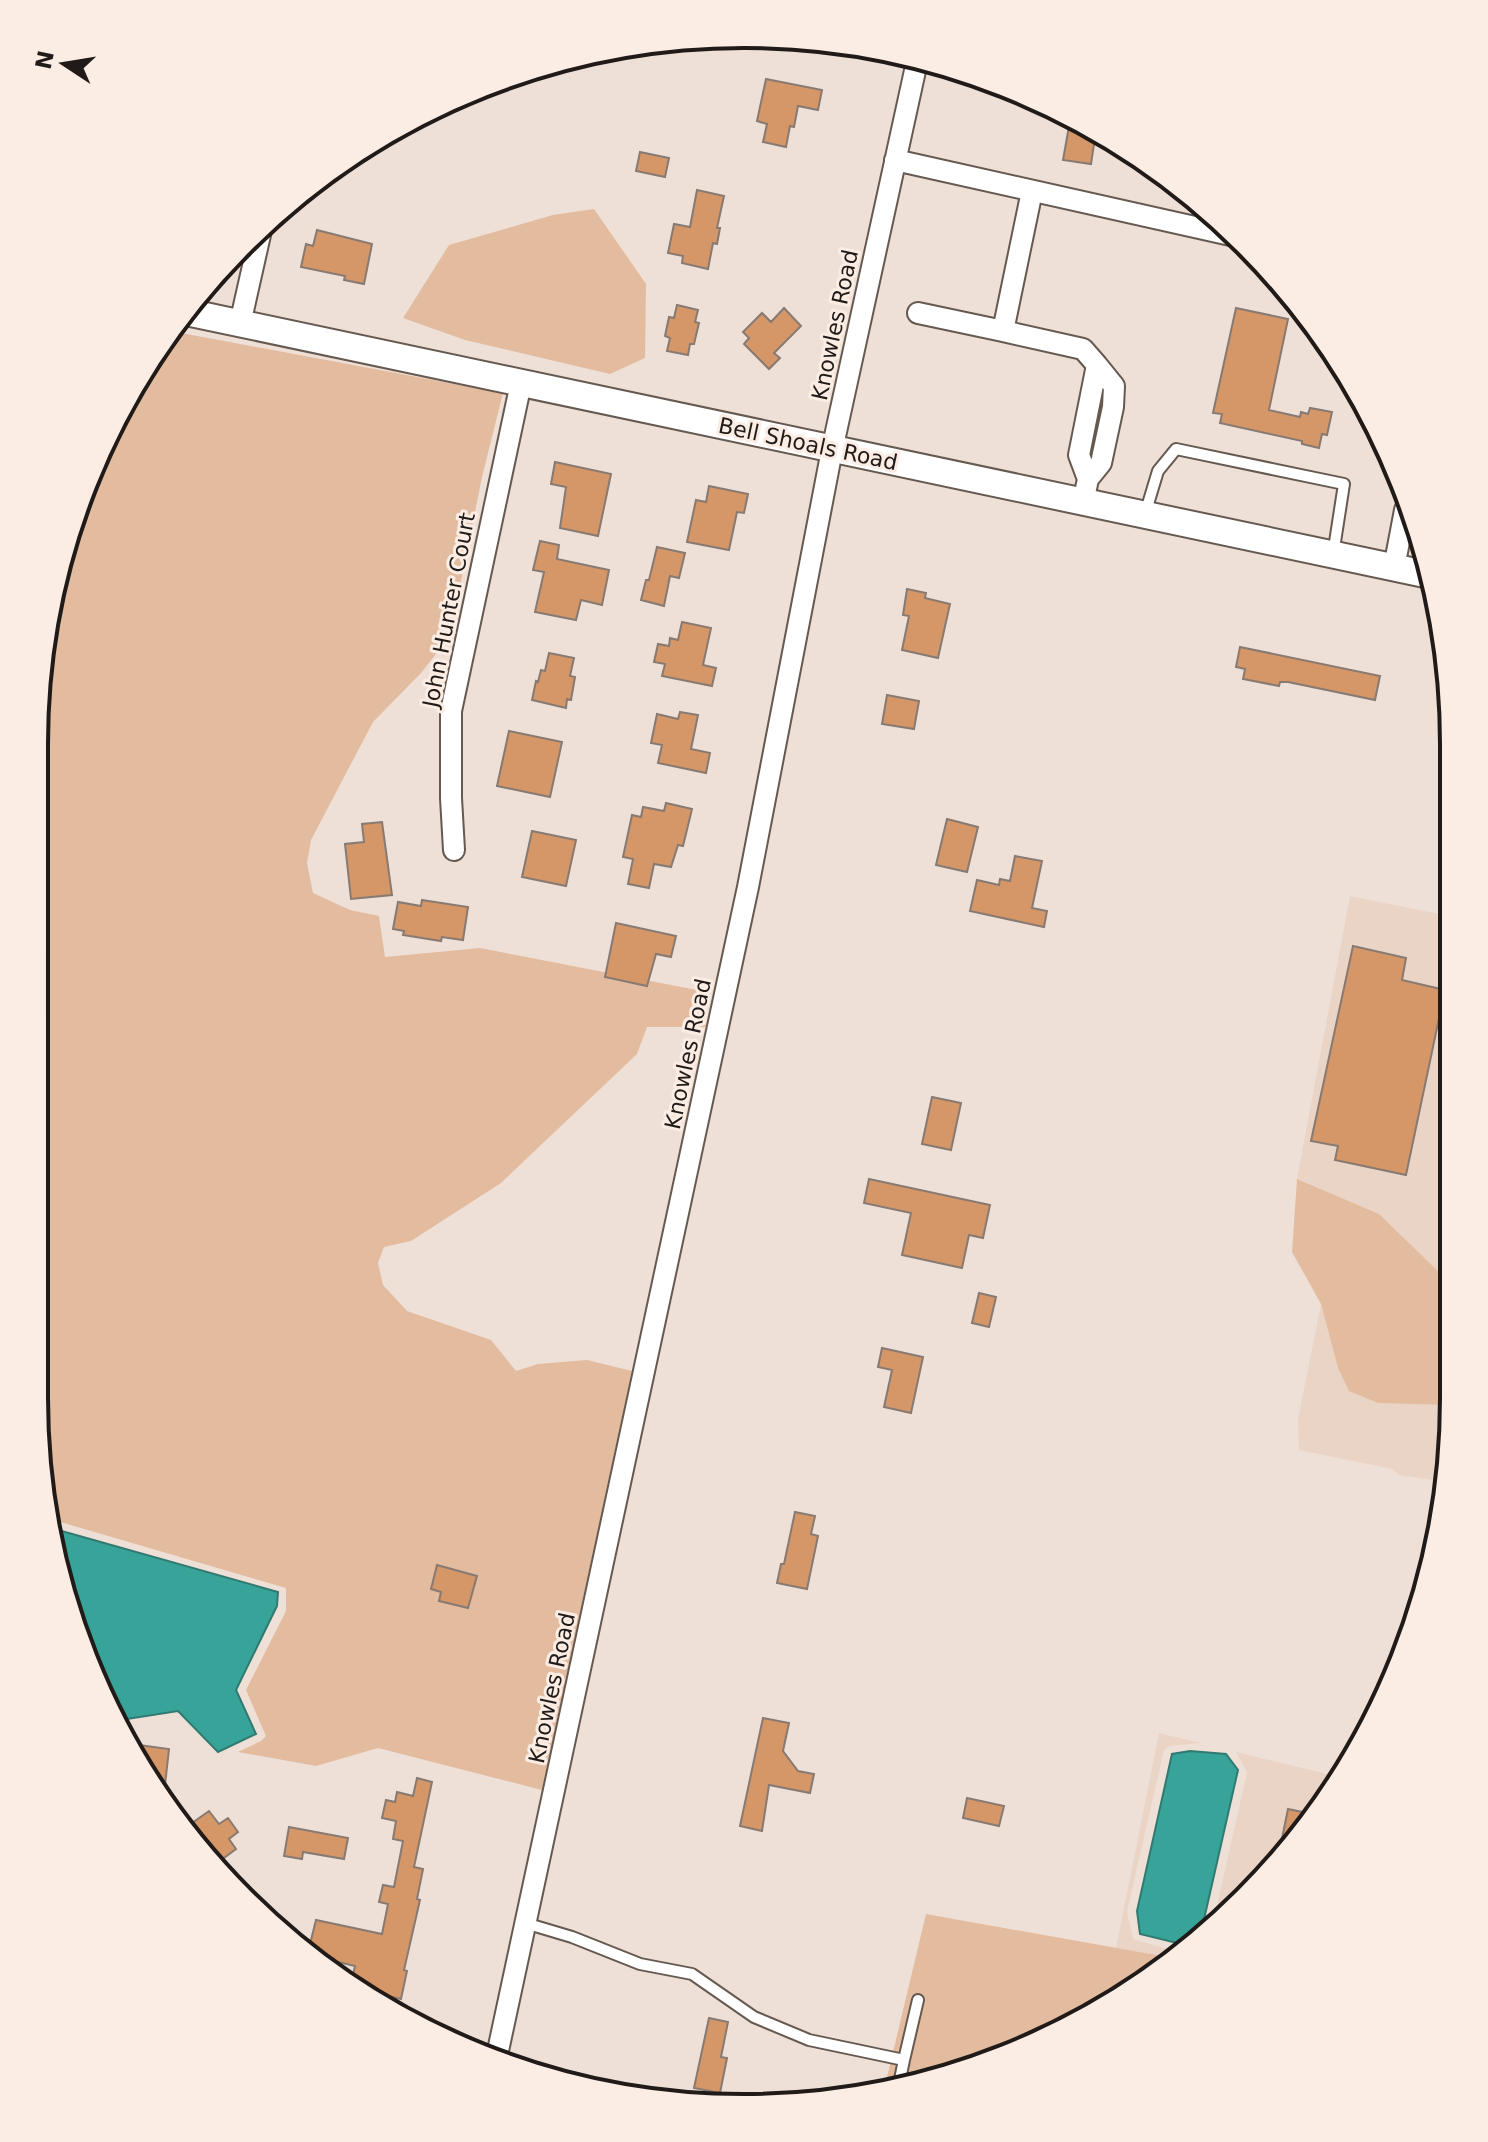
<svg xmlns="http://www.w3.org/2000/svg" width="1488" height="2142" font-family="'DejaVu Sans',sans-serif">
  <rect width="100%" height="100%" fill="#efe0d7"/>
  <path fill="#ead4c6" d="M 1350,896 L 1449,916 L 1451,1238 L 1439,1272 L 1379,1214 L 1297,1179 Z
    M 1321,1304 L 1338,1368 L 1452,1405 L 1453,1444 L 1446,1482 L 1399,1475 L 1392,1469 L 1299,1450 L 1298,1419 Z
    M 1159,1733 L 1200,1743 L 1170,1746 L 1164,1750 L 1127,1912 L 1133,1939 L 1181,1953 L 1173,1958 L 1116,1948 Z
    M 1236,1752 L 1340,1777 L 1308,1830 L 1211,1932 L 1247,1772 Z"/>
  <path fill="#e3bb9f" d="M 594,209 L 646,284 L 645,358 L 610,374 L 465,340 L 403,318 L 449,245 L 553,215 Z
    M 176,332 L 503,393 L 482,477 L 450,636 L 421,673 L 373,722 L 311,840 L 307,863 L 313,893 L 350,910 L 379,916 L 385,957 L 480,948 L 697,990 L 706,1027 L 647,1027 L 637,1054 L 501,1183 L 411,1241 L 384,1247 L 378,1263 L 383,1285 L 407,1311 L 491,1340 L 516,1371 L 538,1364 L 587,1360 L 632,1371 L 542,1790 L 378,1748 L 316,1766 L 238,1752 L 261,1741 L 266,1736 L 246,1690 L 286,1611 L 286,1588 L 50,1519 L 34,1398 L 34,744 L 48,605 L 129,389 Z
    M 1297,1179 L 1379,1214 L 1439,1272 L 1451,1238 L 1452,1405 L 1378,1403 L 1349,1391 L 1338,1368 L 1321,1304 L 1292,1252 Z
    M 926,1914 L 1173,1958 L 1058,2035 L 883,2094 Z"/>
  <path fill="#38a398" stroke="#317a72" stroke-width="2" d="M 51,1528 L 278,1592 L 277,1606 L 236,1690 L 256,1734 L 218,1752 L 178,1711 L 121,1720 L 58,1582 Z
    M 1190,1751 L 1226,1754 L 1238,1770 L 1200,1937 L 1181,1944 L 1140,1934 L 1137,1911 L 1172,1754 Z"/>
  <path fill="#d59668" stroke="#877a72" stroke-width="2" d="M 766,79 L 822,90 L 818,110 L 798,106 L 794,127 L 790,126 L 786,147 L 763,142 L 767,124 L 757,121 Z
    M 1071,115 L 1096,131 L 1091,164 L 1063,160 Z
    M 640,152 L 669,158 L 665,177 L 636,171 Z
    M 697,190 L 724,196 L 717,228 L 720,228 L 717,244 L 713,243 L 708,269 L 682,263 L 683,256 L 668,253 L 674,224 L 690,227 Z
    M 317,230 L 372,244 L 364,284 L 344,280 L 345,276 L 301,267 L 306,244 L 313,246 Z
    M 677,305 L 698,310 L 695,322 L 699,323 L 694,344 L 690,344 L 688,355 L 667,351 L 670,338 L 665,336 L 669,317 L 674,318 Z
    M 784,308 L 801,326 L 774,353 L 780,358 L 769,369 L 744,344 L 749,338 L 743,332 L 762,313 L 771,322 Z
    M 1236,308 L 1288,319 L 1269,410 L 1300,417 L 1301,412 L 1308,414 L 1310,408 L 1332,412 L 1327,435 L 1322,434 L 1319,448 L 1302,444 L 1302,441 L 1220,423 L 1222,414 L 1213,413 Z
    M 555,462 L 611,474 L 598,536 L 560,528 L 566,487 L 551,484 Z
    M 709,486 L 748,494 L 744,513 L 737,512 L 729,550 L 687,542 L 696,500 L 706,502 Z
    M 540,541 L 559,545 L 557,559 L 609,570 L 602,605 L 581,600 L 576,620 L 535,612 L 544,572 L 533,570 Z
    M 657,547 L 685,553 L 679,578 L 670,576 L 664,606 L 641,600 L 646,580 L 649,580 Z
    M 907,589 L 926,593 L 925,598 L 950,604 L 938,658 L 902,650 L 909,616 L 903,615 Z
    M 682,622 L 711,628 L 703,665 L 716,668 L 712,686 L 662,676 L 665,664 L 654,662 L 658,644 L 669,646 L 670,638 L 678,640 Z
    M 1240,647 L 1380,676 L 1375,700 L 1288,682 L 1280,682 L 1279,686 L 1243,679 L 1245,669 L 1236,667 Z
    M 549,653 L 574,658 L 570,676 L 575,677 L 571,700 L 567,699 L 566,708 L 532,700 L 536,681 L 538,682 L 541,670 L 545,671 Z
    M 887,695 L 919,701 L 914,729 L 882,724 Z
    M 680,712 L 698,715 L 691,749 L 710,753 L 706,773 L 658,763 L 662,745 L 651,743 L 657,714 L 678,719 Z
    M 509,731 L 562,742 L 550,797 L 497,786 Z
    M 666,803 L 692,809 L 683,846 L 678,845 L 671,867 L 654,864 L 649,888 L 628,884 L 633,859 L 623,857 L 632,815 L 641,817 L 643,807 L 664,811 Z
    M 947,819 L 978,827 L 967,872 L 936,865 Z
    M 382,822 L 392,895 L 351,899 L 345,844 L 364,842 L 362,824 Z
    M 532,831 L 576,840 L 566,886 L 522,877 Z
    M 1015,856 L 1042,861 L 1032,908 L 1047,911 L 1044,927 L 970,911 L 977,880 L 999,885 L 1000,879 L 1010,881 Z
    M 422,900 L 468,907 L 463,940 L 442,937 L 441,941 L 403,935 L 404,931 L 393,929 L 398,902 L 421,906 Z
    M 616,923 L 676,936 L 671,957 L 656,954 L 647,986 L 605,977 Z
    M 1353,946 L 1406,958 L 1402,980 L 1445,990 L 1406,1175 L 1335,1160 L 1338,1146 L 1311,1141 Z
    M 932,1097 L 961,1103 L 951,1150 L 922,1144 Z
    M 869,1179 L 990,1205 L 983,1238 L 969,1235 L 962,1268 L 902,1255 L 911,1213 L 864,1203 Z
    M 979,1293 L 996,1297 L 989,1327 L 972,1323 Z
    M 882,1348 L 923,1357 L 911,1413 L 884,1407 L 892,1370 L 878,1367 Z
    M 795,1512 L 815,1516 L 811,1534 L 818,1536 L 807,1589 L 777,1583 L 781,1564 L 784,1564 Z
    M 437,1565 L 477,1576 L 468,1608 L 439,1601 L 441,1592 L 431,1589 Z
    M 763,1718 L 789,1723 L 783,1751 L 798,1771 L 814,1774 L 810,1793 L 769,1785 L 762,1831 L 740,1826 Z
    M 139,1745 L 169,1749 L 163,1803 L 153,1792 L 138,1757 Z
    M 417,1778 L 432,1782 L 414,1867 L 423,1869 L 417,1899 L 420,1900 L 404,1970 L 407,1971 L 401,1999 L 374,1993 L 352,1979 L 355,1966 L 317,1957 L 308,1952 L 316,1920 L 382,1934 L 388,1904 L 379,1902 L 383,1885 L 394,1887 L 403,1841 L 393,1839 L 396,1821 L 382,1818 L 386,1800 L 395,1802 L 397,1792 L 413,1796 Z
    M 967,1798 L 1004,1806 L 999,1826 L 963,1818 Z
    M 1288,1809 L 1317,1815 L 1308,1830 L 1277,1863 Z
    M 209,1811 L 219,1824 L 228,1818 L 238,1832 L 229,1839 L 236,1849 L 216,1864 L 185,1828 Z
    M 289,1827 L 348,1838 L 344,1859 L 303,1852 L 302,1859 L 284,1856 Z
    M 709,2018 L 728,2022 L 721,2057 L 727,2058 L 720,2093 L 694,2088 Z"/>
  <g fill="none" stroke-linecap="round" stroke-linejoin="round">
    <g stroke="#655950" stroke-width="14">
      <path id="service" d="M 1145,514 L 1158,471 L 1176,449 L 1344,484 L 1333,555
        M 525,1923 L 572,1937 L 640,1964 L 692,1974 L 754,2017 L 809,2040 L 904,2060 L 918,2000
        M 898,2089 L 904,2060"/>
    </g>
    <g stroke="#655950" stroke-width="24">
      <path id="minor" d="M 895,160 L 1235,236
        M 918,313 L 1003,331 L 1032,191
        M 240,324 L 262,226
        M 1003,331 L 1083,349 L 1097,365
        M 1083,503 L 1088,479 L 1101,463 L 1113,407 L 1114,386 L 1097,365 L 1079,455 L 1088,479
        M 1394,568 L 1405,510
        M 454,850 L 451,798 L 451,711 L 521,383
        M 496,2060 L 748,887 L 832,450 L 918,57"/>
    </g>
    <g stroke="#655950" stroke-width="30">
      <path id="secondary" d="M 191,313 L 1425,574"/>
    </g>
    <use href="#service" stroke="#fff" stroke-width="10"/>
    <use href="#minor" stroke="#fff" stroke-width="20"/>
    <use href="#secondary" stroke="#fff" stroke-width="26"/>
  </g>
  <g text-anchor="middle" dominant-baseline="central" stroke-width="6" stroke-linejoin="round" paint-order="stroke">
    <g font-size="22" fill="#201b18" stroke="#fcede4">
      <text transform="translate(835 325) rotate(-78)">Knowles Road</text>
      <text transform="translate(808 444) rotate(12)">Bell Shoals Road</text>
      <text transform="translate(449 610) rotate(-79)">John Hunter Court</text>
      <text transform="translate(688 1054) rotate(-78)">Knowles Road</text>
      <text transform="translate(552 1688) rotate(-78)">Knowles Road</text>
    </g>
  </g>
  <path d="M0 0H1488V2142H0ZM744 48H744A696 696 0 0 1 1440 744V1398A696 696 0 0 1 744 2094H744A696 696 0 0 1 48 1398V744A696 696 0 0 1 744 48Z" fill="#fcede4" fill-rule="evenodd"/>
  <path fill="none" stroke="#201b18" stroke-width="4" d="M744 48H744A696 696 0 0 1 1440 744V1398A696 696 0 0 1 744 2094H744A696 696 0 0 1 48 1398V744A696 696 0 0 1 744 48Z"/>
  <g transform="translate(64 64) rotate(282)" stroke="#fcede4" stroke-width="6" paint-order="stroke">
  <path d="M0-6L14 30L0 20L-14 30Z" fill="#201b18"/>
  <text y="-12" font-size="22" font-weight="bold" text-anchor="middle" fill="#201b18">N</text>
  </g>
</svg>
